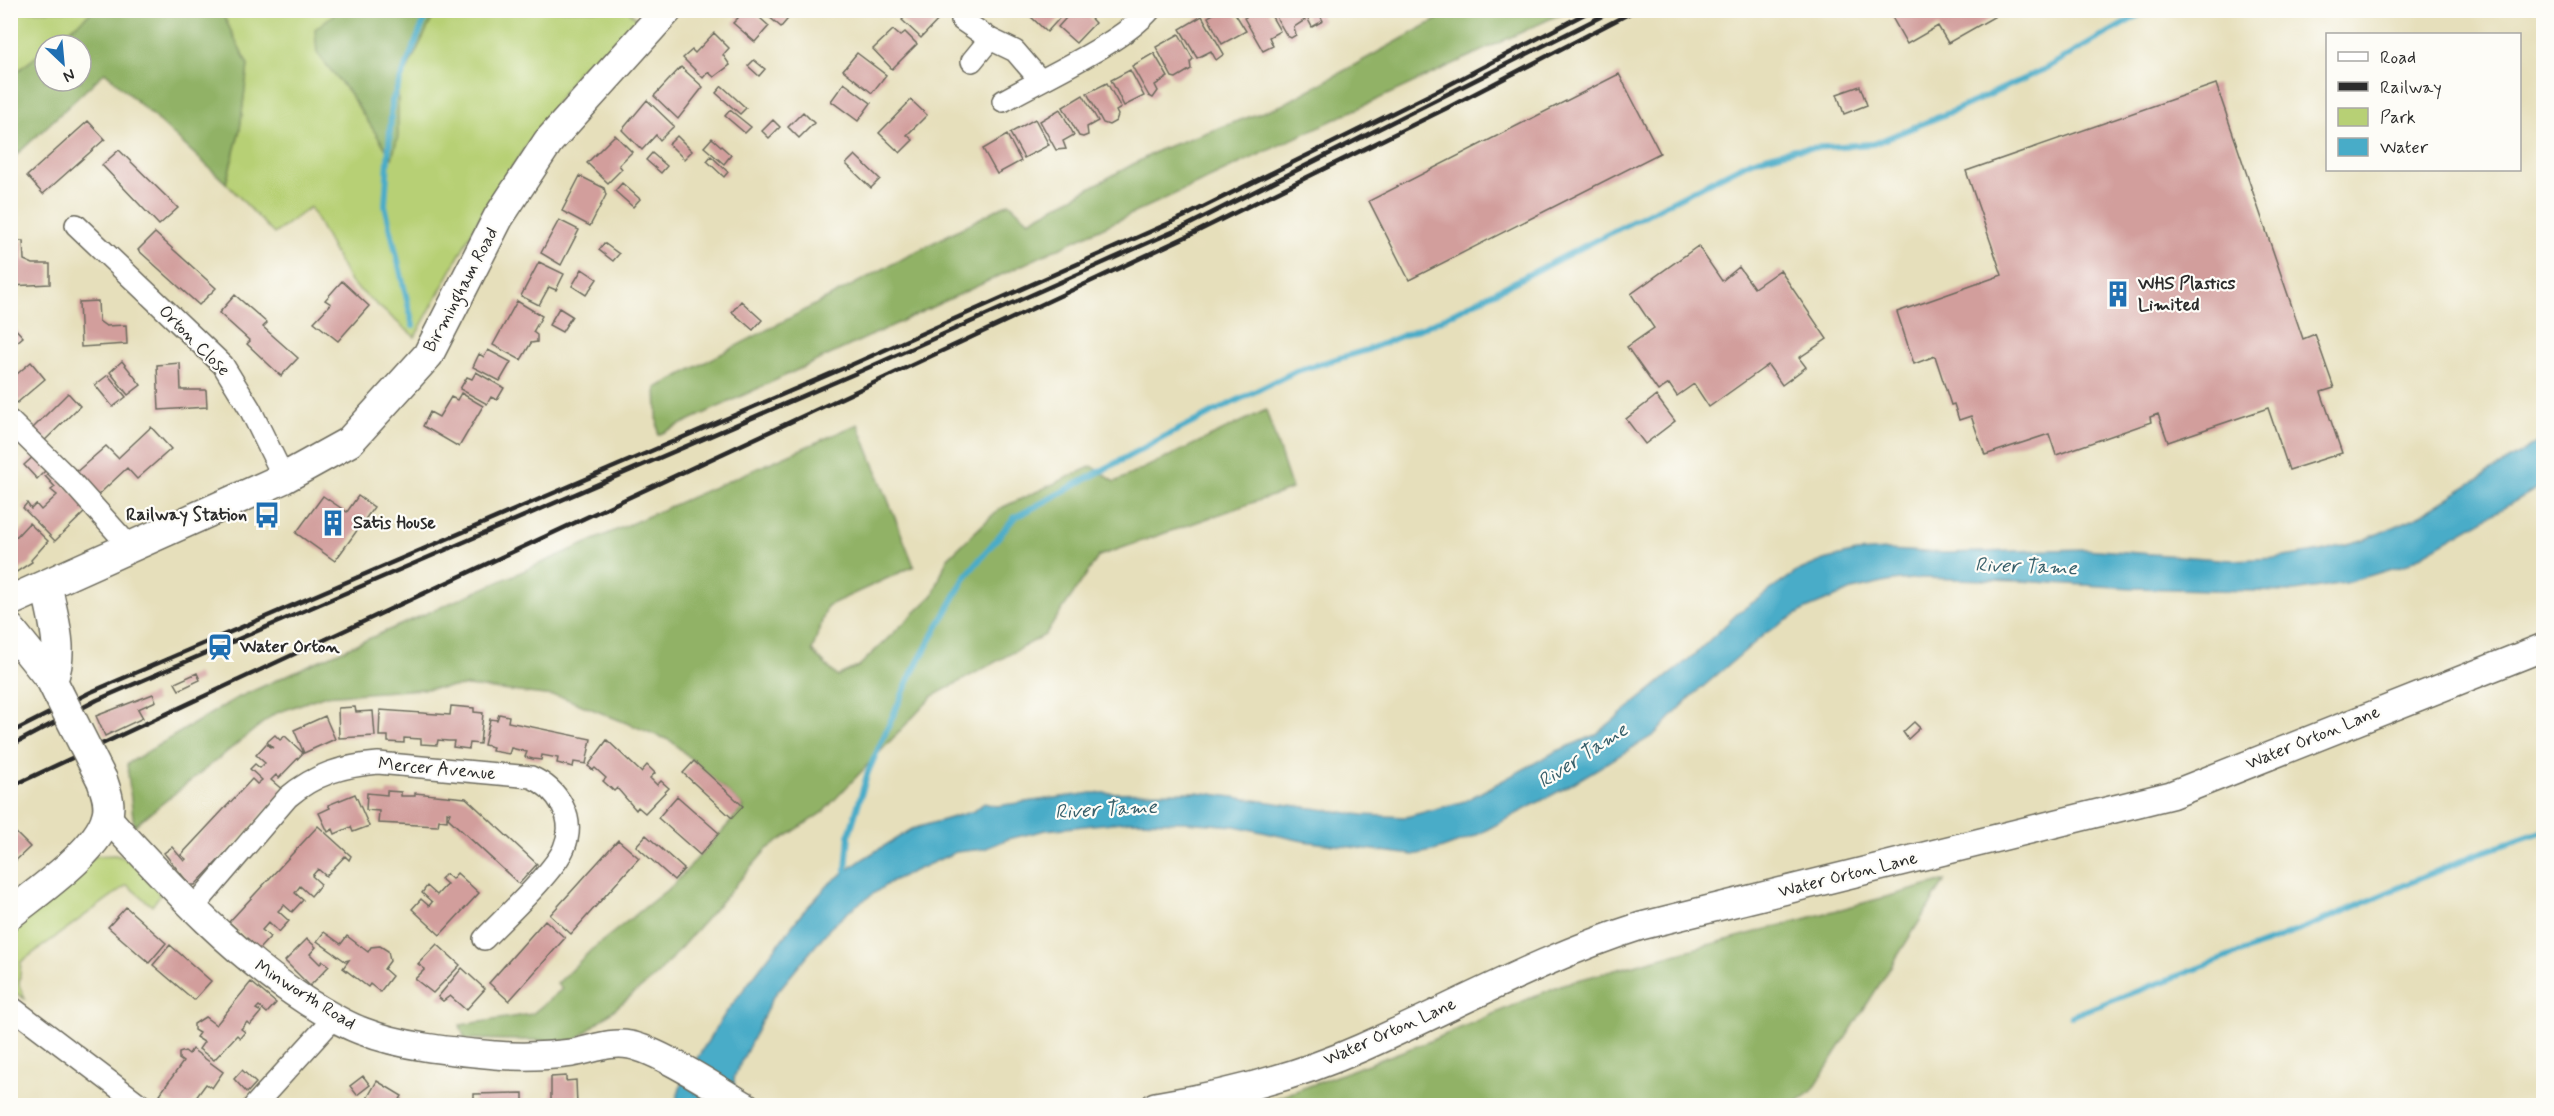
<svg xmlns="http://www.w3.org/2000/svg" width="2554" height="1116" font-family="Mynerve,sans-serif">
  <rect width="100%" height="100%" fill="#fdfcf7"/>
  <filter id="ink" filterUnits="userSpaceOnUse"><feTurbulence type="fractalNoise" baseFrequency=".0167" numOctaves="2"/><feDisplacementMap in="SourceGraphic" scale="12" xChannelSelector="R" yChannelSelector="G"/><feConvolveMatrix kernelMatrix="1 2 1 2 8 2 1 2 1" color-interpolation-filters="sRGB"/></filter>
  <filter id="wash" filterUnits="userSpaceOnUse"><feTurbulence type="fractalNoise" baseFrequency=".008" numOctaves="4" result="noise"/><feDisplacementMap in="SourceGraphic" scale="24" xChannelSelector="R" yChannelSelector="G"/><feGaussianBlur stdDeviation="1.35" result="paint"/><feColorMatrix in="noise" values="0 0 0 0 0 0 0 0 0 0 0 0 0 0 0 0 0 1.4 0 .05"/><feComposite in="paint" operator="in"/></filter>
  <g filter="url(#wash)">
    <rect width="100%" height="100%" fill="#e6dfbb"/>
    <path fill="#b7d075" stroke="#717e50" stroke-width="1.5" d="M 628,10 L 640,22 L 578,71 L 488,202 L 415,337 L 350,282 L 310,207 L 274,234 L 226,183 L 240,129 L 248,65 L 221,11 Z
      M 11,11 L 93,11 L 51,45 L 45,45 L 45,50 L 11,76 Z
      M 115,855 C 138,860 148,875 160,895 L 152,906 L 127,885 L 21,962 L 19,985 L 25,999 L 11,990 L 11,926 L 95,856 Z"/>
    <path fill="#91b266" stroke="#5e6e48" stroke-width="1.5" d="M 1454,10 L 1567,11 L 658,435 L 656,388 L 1009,203 L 1029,221 L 1161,149 L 1282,105 Z
      M 93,11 L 221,11 L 248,65 L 240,129 L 226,183 L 105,72 L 11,160 L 11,76 L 45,50 L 45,81 L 81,81 L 81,45 L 51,45 Z
      M 338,11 L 427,11 L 432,19 L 398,89 L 398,137 L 392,158 L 349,93 L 317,53 L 315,29 Z
      M 1266,410 L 1292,489 L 1099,556 L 1045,635 L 933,696 L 823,812 L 767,849 L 657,975 L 575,1041 L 465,1039 L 460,1025 L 532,1014 L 562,989 L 557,984 L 591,950 L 673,885 L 744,807 L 671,741 L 562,697 L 467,686 L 323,696 L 274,714 L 134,826 L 127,764 L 235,699 L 318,661 L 858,424 L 914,566 L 827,606 L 812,651 L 837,676 L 859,666 L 933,595 L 947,559 L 999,509 L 1092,466 L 1115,482 Z
      M 1945,881 L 1812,1091 L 1792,1105 L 1258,1105 L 1430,1041 L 1563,984 Z"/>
    <path fill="#48acc8" stroke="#3a6c7a" stroke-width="1.5" d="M 2543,439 L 2543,485 L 2405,565 L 2345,583 L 2289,592 L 2132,588 L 2020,581 L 1922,578 L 1892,581 L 1852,590 L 1806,609 L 1767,632 L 1691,697 L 1654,735 L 1565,788 L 1473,837 L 1437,850 L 1413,855 L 1303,841 L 1235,826 L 1185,822 L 1131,821 L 1046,830 L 1008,839 L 984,849 L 956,852 L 892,881 L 854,907 L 830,928 L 773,997 L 734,1077 L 735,1093 L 728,1105 L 674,1106 L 682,1082 L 725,1014 L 802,913 L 831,882 L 863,859 L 912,829 L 974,811 L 984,803 L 996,806 L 1092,793 L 1197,792 L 1363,815 L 1406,817 L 1465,801 L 1555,752 L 1595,735 L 1695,654 L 1739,612 L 1798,571 L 1824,560 L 1856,552 L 1888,550 L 1946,553 L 2085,549 L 2232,560 L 2278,558 L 2321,551 L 2366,539 L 2417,517 Z"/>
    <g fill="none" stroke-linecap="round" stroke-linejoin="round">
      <path stroke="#48acc8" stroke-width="6" d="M 413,326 L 385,205 L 392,101 L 426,16 L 424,10
        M 846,870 L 849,835 L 868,772 L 912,673 L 966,576 L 1014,518 L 1166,436 L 1296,371 L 1367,350 L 1436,322 L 1751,161 L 1795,149 L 1873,144 L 1956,110 L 2043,70 L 2148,10
        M 2071,1016 L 2305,928 L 2477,854 L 2544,831"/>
    </g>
    <g id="blocks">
      <path fill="#d29e9c" d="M 737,10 L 751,10 L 769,26 L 755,42 L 733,23 L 738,18 L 734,14 Z
        M 761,10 L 789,10 L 792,14 L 781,27 Z
        M 911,10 L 938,10 L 943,15 L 921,38 L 902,20 Z
        M 1032,10 L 1067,10 L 1047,32 L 1029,15 Z
        M 1073,10 L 1083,10 L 1095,23 L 1076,43 L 1058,27 Z
        M 1220,10 L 1233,10 L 1246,31 L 1222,44 L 1208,17 Z
        M 1257,10 L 1268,10 L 1280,31 L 1269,37 L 1273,46 L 1263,51 L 1244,18 Z
        M 1272,10 L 1299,10 L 1305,20 L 1294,27 L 1296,35 L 1291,38 L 1287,36 Z
        M 1303,10 L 1327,10 L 1320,15 L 1323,21 L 1312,27 Z
        M 1888,10 L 2006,10 L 1948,43 L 1938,26 L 1907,44 Z
        M 1202,16 L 1224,54 L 1216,60 L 1211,51 L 1197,58 L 1180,29 Z
        M 893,30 L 900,36 L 905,32 L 917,44 L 892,69 L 873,49 Z
        M 714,33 L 729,48 L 723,55 L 730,65 L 714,77 L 708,72 L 703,78 L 683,58 L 692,50 L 695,53 Z
        M 1179,34 L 1193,59 L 1190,62 L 1191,69 L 1176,78 L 1172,77 L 1156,47 Z
        M 857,53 L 886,75 L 872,93 L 843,70 Z
        M 1154,53 L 1168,77 L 1155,85 L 1158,91 L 1153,98 L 1149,96 L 1132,66 Z
        M 754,60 L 765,69 L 759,76 L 748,66 Z
        M 681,67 L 703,87 L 678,119 L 654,96 Z
        M 1130,70 L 1144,96 L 1124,106 L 1111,80 Z
        M 1619,74 L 1660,153 L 1409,280 L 1369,201 Z
        M 844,83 L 871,103 L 858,121 L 831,101 Z
        M 1107,83 L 1121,108 L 1116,111 L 1118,115 L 1116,121 L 1109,125 L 1103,123 L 1087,93 Z
        M 2216,84 L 2303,339 L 2315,334 L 2334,388 L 2321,392 L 2342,453 L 2289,470 L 2268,408 L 2168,442 L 2158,414 L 2150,417 L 2151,422 L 2056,455 L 2049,434 L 1985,455 L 1971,416 L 1959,420 L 1954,404 L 1951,405 L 1935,356 L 1914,364 L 1897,312 L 2002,275 L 1966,171 Z
        M 722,86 L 746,108 L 740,114 L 716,93 Z
        M 1860,86 L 1867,105 L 1844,114 L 1837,94 Z
        M 1083,95 L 1098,121 L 1087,127 L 1088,135 L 1083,137 L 1079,136 L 1063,107 Z
        M 647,100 L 674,126 L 660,140 L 656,135 L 642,150 L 622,130 Z
        M 911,100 L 927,115 L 907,135 L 913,140 L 900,153 L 879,133 Z
        M 1060,109 L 1074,135 L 1063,141 L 1066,149 L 1056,150 L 1040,121 Z
        M 730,110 L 751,127 L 745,133 L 725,116 Z
        M 803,112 L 814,123 L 799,138 L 788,127 Z
        M 1035,119 L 1049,145 L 1024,158 L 1010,133 Z
        M 773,120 L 780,127 L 769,138 L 762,131 Z
        M 88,121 L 105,139 L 43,194 L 27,176 Z
        M 615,135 L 632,152 L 619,165 L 622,169 L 608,183 L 587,163 Z
        M 1007,135 L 1021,161 L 997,174 L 983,149 Z
        M 677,136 L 692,151 L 684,159 L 669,144 Z
        M 712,138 L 731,155 L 724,164 L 704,147 Z
        M 119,150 L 178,208 L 159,225 L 102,165 Z
        M 652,153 L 667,166 L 661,173 L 646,160 Z
        M 855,155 L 880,179 L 871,188 L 846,164 Z
        M 711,156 L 728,172 L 724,177 L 707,161 Z
        M 580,176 L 604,188 L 606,195 L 590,226 L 562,211 Z
        M 622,183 L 640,199 L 633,207 L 615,191 Z
        M 559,220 L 579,230 L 561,265 L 541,253 Z
        M 155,233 L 216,288 L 199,305 L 138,250 Z
        M 10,241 L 23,241 L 24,260 L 33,264 L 50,264 L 50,284 L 10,286 Z
        M 604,243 L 619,254 L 613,261 L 599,250 Z
        M 1698,246 L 1722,281 L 1739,267 L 1754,288 L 1780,270 L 1827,339 L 1799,358 L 1806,367 L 1782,385 L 1768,365 L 1709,407 L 1694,384 L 1677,396 L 1669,384 L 1658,391 L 1627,347 L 1654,328 L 1631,294 Z
        M 539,262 L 564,274 L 556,290 L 549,287 L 539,305 L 521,296 Z
        M 582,269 L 597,279 L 586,295 L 572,286 Z
        M 342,281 L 369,306 L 338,341 L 314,322 L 331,304 L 325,300 Z
        M 235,295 L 267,323 L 263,327 L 298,358 L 281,376 L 247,344 L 250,341 L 219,313 Z
        M 98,301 L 99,321 L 106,326 L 126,325 L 127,344 L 81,347 L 79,302 Z
        M 517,301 L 542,316 L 533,332 L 537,335 L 537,342 L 531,343 L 521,360 L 493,345 Z
        M 741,301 L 762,320 L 753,330 L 732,312 Z
        M 559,308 L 572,316 L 562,332 L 549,325 Z
        M 10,323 L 23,337 L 17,342 L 10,338 Z
        M 488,350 L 511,362 L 500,381 L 473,367 L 479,354 L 484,357 Z
        M 122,361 L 141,385 L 128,395 L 110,372 Z
        M 31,362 L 45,379 L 17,403 L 10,395 L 10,380 Z
        M 180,363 L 181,390 L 206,390 L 207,407 L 159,410 L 157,365 Z
        M 476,372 L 504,388 L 497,400 L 491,397 L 487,404 L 460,389 L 467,377 L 472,379 Z
        M 108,375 L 126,397 L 113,407 L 95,385 Z
        M 68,393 L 80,406 L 40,445 L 28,433 Z
        M 461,393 L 483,406 L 459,447 L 423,426 L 430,412 L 439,417 L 451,397 L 457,400 Z
        M 1656,396 L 1675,421 L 1645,444 L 1626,419 Z
        M 151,427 L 171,449 L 137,479 L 127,468 L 96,497 L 74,474 L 106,446 L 118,458 Z
        M 36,454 L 48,468 L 37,479 L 24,465 Z
        M 51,471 L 89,508 L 55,541 L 23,508 L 27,503 L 31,509 L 36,504 L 41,510 L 57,495 L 51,490 L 55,487 L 45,476 Z
        M 323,496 L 347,512 L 358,496 L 374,507 L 335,561 L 296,533 Z
        M 29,523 L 48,541 L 31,560 L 32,562 L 15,573 L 10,566 L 10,535 L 13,533 L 16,537 Z
        M 197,673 L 200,680 L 179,690 L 175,683 Z
        M 153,694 L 156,701 L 138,709 L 143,718 L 105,736 L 96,716 Z
        M 451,706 L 474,708 L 474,712 L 483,713 L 480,744 L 470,743 L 469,749 L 453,747 L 454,741 L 448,741 L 438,740 L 437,745 L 421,744 L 421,739 L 404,738 L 404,743 L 388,742 L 388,736 L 379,736 L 380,710 L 450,715 Z
        M 355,707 L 356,712 L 373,711 L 375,736 L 339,738 L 338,708 Z
        M 499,714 L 509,716 L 508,722 L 591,739 L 586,764 L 574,762 L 573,767 L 557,763 L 558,758 L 542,755 L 541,760 L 533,759 L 525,757 L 527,752 L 511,748 L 509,754 L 492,751 L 493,747 L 484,745 L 490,719 L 497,720 Z
        M 325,716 L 335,739 L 304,753 L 294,730 Z
        M 1914,722 L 1920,728 L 1908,739 L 1903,732 Z
        M 275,735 L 280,740 L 285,736 L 303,753 L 279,778 L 276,775 L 271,780 L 284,791 L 195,885 L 190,885 L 164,853 L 172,847 L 184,861 L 186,859 L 181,855 L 252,779 L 257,784 L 262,780 L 250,769 L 255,764 L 260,768 L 265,763 L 256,755 L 266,744 L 273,748 L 267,742 Z
        M 607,740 L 641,772 L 647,765 L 655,773 L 650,778 L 657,785 L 661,781 L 669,788 L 645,813 L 638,807 L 636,810 L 617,788 L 614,791 L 603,781 L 606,778 L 595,768 L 593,770 L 588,766 Z
        M 694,761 L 743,806 L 732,818 L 683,773 Z
        M 387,791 L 401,792 L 401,796 L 415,796 L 415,793 L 466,798 L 537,864 L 519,884 L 448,818 L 450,813 L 447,812 L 447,821 L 439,820 L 438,826 L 378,823 L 379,811 L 366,810 L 367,793 L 387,795 Z
        M 355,794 L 369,826 L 353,832 L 351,827 L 335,834 L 333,829 L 328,832 L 319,813 L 330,808 L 328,805 Z
        M 677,796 L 719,833 L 700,855 L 658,818 Z
        M 318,826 L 351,856 L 349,860 L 345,856 L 326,876 L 318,869 L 312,876 L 321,884 L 311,896 L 300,886 L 295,893 L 303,900 L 292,912 L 284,905 L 278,911 L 289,921 L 279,932 L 269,922 L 262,930 L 270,937 L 259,949 L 229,922 Z
        M 10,827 L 30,847 L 10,866 Z
        M 646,835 L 684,869 L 674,880 L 636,846 Z
        M 618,840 L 639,858 L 571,934 L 550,915 Z
        M 457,873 L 479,893 L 440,935 L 412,909 L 421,899 L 429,906 L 432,902 L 422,893 L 427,886 L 437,895 L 447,884 L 441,879 L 446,874 L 452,879 Z
        M 126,907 L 166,943 L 149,963 L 108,927 Z
        M 545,920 L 565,938 L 509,1001 L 489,983 Z
        M 324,932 L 341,944 L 347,936 L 368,952 L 371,947 L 380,946 L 388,951 L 390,961 L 384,969 L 392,976 L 380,992 L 370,984 L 368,987 L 343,968 L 349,960 L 345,961 L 317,941 Z
        M 307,939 L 316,947 L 310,954 L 320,964 L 323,961 L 329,966 L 310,986 L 285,961 Z
        M 437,944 L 460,965 L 433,993 L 415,979 L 425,969 L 418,964 Z
        M 170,945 L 211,981 L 194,1000 L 153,965 Z
        M 462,968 L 485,989 L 466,1010 L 450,996 L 443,1001 L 438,997 Z
        M 251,982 L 276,1003 L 267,1013 L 259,1006 L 256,1009 L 261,1012 L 250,1025 L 247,1022 L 241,1029 L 245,1032 L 240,1038 L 237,1035 L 214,1060 L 199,1049 L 204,1042 L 196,1037 L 199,1033 L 194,1030 L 194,1024 L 205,1017 L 216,1025 Z
        M 192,1049 L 223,1072 L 212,1088 L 206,1084 L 190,1106 L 176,1106 L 160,1094 L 183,1062 L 179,1059 L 179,1053 L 185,1051 L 189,1054 Z
        M 242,1070 L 256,1083 L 247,1093 L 234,1079 Z
        M 363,1076 L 370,1085 L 357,1095 L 350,1086 Z
        M 566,1076 L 566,1081 L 576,1080 L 577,1106 L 562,1106 L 562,1101 L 551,1101 L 551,1077 Z
        M 377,1081 L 402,1096 L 396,1106 L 372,1106 L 365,1102 Z
        M 523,1093 L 523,1106 L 474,1106 L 474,1094 Z"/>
    </g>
  </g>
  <g filter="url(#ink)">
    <use href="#blocks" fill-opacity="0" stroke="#6c6a5d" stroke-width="1.5"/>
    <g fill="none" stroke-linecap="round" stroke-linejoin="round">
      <g stroke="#6c6a5d" stroke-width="24">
        <path id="minor" d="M 962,20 L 990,39 L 1015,51 L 1040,80
          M 972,61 L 990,39
          M 1003,101 C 1043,78 1122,43 1150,10
          M 76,225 L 223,365 L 250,409 L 284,478
          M 10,421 L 68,478 L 130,547
          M 193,908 L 288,797 C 315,774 343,766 378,763 L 531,777 C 558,789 577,818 564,848 C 555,871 503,919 484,939
          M 10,1006 L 142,1106
          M 254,1106 L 334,1018"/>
      </g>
      <g stroke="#6c6a5d" stroke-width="30">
        <path id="tertiary" d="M 107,817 C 169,884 229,951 306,1001 C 324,1012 342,1024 362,1031 C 403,1047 451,1051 495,1055 C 519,1057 548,1056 572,1053 C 591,1050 610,1041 630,1045 C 660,1051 717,1089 746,1106
          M 1155,1106 C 1224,1095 1296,1077 1361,1048 C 1454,1007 1543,957 1641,926 L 2171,795 L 2544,647"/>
      </g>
      <g stroke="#6c6a5d" stroke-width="33">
        <path id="secondary" d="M 47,586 C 52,618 65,648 52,681
          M 10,601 L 284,478 L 349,442 L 428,355 L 498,218 L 548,142 L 667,10
          M 10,629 L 52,681 L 58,693
          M 10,914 C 37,892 99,850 107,816 C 111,804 106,792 102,780"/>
      </g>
      <use href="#minor" stroke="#fff" stroke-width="21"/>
      <use href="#tertiary" stroke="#fff" stroke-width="27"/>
      <use href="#secondary" stroke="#fff" stroke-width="30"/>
      <path stroke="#2b2b2b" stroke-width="4.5" d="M 10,733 L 91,692 L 851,365 L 1183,217 L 1439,90 L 1592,10
        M 10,746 L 97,700 L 854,374 L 1188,225 L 1614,10
        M 10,787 L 1192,234 L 1447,108 L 1636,10"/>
      <g stroke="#6c6a5d" stroke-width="33" stroke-linecap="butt">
        <path id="secondary-bridge" d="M 58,693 L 102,780"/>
      </g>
      <use href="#secondary-bridge" stroke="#fff" stroke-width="30"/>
    </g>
  </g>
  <defs>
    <g id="building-bare" transform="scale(2.07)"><path d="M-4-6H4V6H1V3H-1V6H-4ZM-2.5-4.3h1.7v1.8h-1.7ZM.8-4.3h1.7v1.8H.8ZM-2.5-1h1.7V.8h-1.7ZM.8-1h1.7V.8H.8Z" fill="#1f6fb2" stroke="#fdfcf7" stroke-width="2.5" paint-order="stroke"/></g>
    <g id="bus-bare" transform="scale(2.07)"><path d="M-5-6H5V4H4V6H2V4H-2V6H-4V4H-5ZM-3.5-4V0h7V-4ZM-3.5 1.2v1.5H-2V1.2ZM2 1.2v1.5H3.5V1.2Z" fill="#1f6fb2" stroke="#fdfcf7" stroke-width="2.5" paint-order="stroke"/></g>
    <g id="station-bare" transform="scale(2.07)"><path d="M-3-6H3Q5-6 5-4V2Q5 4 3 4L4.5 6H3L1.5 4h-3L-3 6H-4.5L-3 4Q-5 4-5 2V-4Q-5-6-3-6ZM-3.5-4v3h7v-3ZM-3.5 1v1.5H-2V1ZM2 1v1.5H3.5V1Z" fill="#1f6fb2" stroke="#fdfcf7" stroke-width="2.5" paint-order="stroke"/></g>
  </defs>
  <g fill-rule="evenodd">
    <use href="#building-bare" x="2118" y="294"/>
    <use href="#bus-bare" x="267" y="515"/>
    <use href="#building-bare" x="333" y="523"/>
    <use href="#station-bare" x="220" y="647"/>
  </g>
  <g text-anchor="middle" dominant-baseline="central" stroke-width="4.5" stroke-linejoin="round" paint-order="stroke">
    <g font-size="18" font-weight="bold" fill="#2b2b2b" stroke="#fdfcf7" text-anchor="start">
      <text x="2138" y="284">WHS Plastics<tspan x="2138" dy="21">Limited</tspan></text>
      <text x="247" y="515" text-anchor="end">Railway Station</text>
      <text x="353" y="523">Satis House</text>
      <text x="240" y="647">Water Orton</text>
    </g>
    <g font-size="18" fill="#2b2b2b" stroke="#fdfcf7">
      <text transform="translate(461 290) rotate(-62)">Birmingham Road</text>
      <text transform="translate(194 341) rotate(45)">Orton Close</text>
      <text transform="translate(2313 738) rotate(-22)">Water Orton Lane</text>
      <text transform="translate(437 769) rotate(5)">Mercer Avenue</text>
      <text transform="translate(1848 875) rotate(-14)">Water Orton Lane</text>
      <text transform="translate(305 995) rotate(32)">Minworth Road</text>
      <text transform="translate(1390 1032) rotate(-24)">Water Orton Lane</text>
    </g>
    <g font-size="20" font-style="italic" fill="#375f6a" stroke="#fdfcf7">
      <text transform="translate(2026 567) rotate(2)">River Tame</text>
      <text transform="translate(1583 756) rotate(-33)">River Tame</text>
      <text transform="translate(1106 810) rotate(-3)">River Tame</text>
    </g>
  </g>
  <rect width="2554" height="1116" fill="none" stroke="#fdfcf7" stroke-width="36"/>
  <rect x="2326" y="33" width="195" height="138" fill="#fdfcf7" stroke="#a9a8a5" stroke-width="1.5"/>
  <rect x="2338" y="52" width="30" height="9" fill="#ffffff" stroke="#a9a8a5" stroke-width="1.5"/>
  <text x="2380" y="63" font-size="18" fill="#2b2b2b">Road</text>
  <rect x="2338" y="82" width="30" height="9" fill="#2b2b2b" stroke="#a9a8a5" stroke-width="1.5"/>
  <text x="2380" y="93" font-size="18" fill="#2b2b2b">Railway</text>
  <rect x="2338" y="108" width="30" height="18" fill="#b7d075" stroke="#a9a8a5" stroke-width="1.5"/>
  <text x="2380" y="123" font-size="18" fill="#2b2b2b">Park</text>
  <rect x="2338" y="138" width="30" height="18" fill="#48acc8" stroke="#a9a8a5" stroke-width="1.5"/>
  <text x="2380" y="153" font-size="18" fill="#2b2b2b">Water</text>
  <g transform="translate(63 63) rotate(154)"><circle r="28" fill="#fdfcf7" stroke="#a9a8a5" stroke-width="1.5"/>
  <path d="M0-4.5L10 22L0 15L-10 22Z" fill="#1f6fb2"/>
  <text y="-9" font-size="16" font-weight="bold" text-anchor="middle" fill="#2b2b2b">N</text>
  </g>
</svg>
